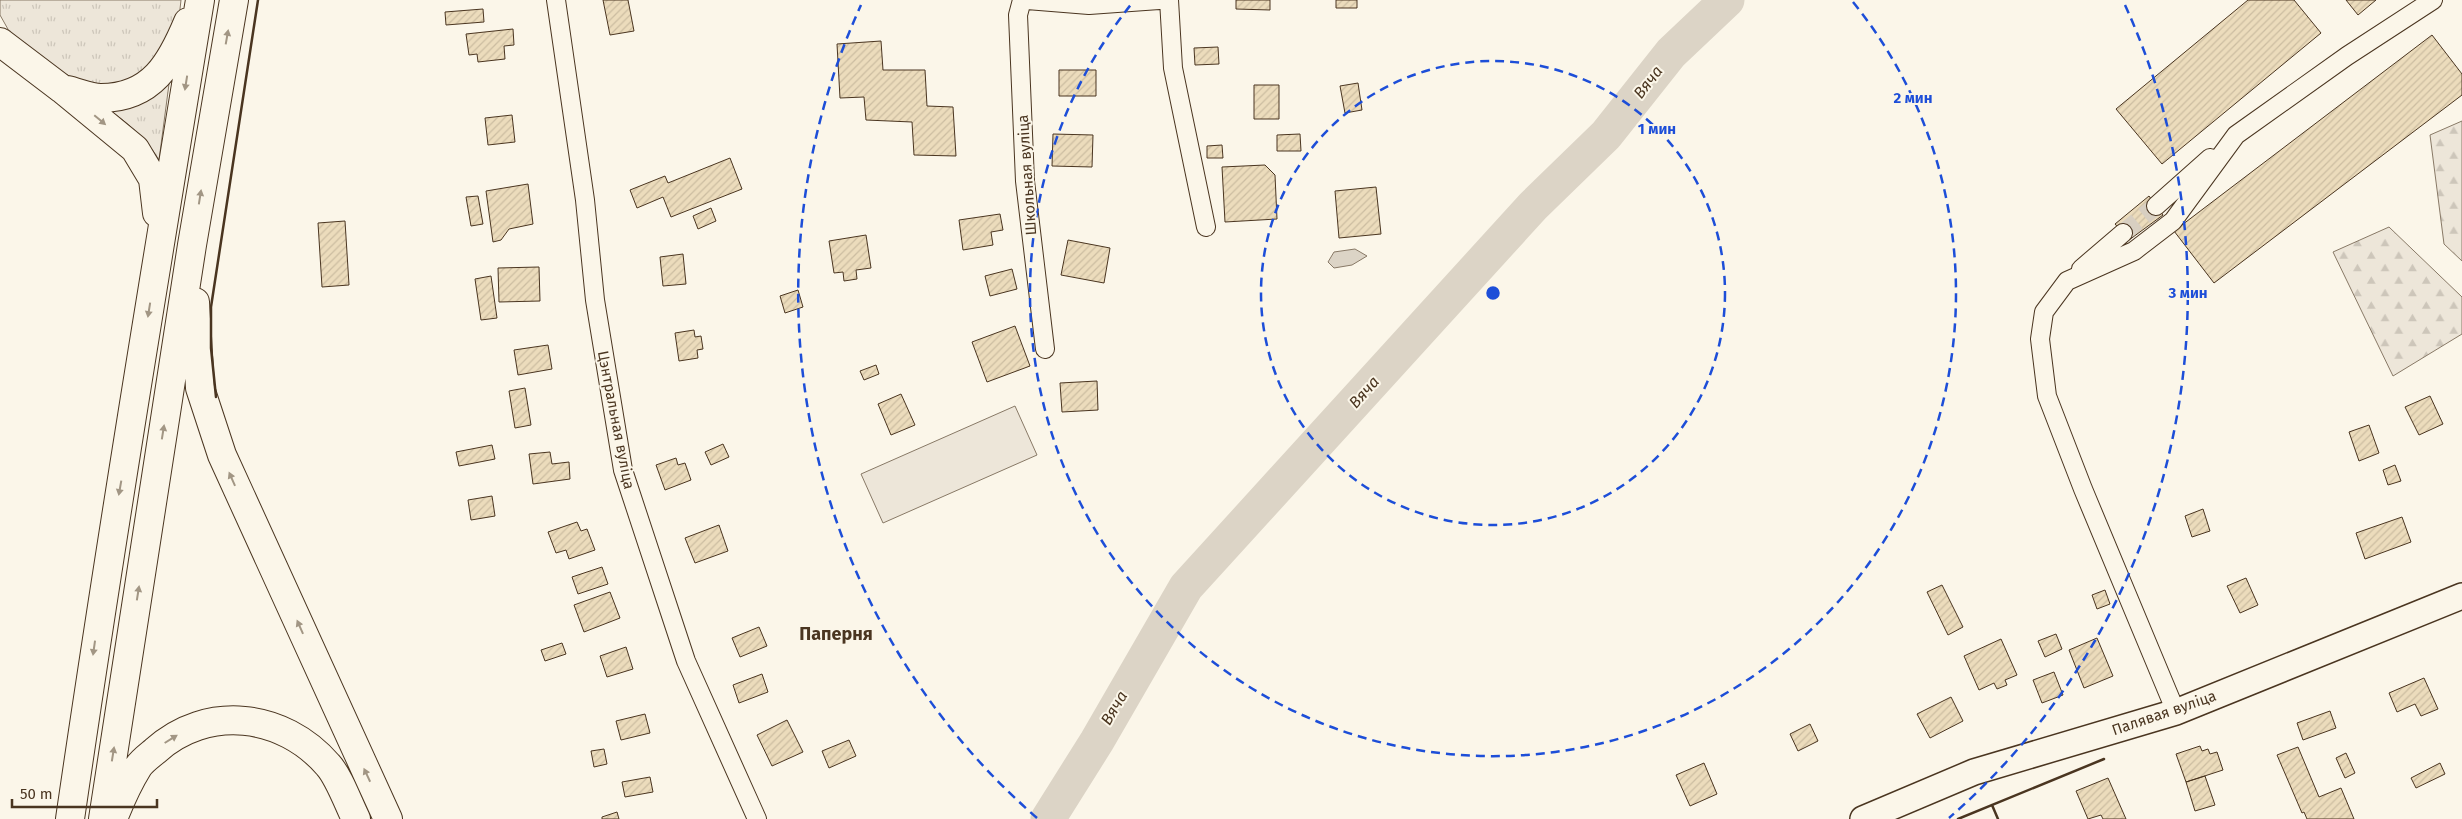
<svg xmlns="http://www.w3.org/2000/svg" width="2462" height="819" font-family="'Fira Sans',sans-serif">
  <defs>
    <pattern id="grass-tufts" width="24" height="20" patternUnits="userSpaceOnUse" patternTransform="scale(1.25)"><rect width="24" height="20" fill="#ede6d9"/><path d="M3 7l-1-3M5 7V3M7 7l1-3M15 17l-1-3M17 17v-4M19 17l1-3" fill="none" stroke="#cdc6ba"/></pattern>
    <pattern id="forest-firs" width="22" height="20" patternUnits="userSpaceOnUse" patternTransform="scale(1.25)"><rect width="22" height="20" fill="#ede6d9"/><path d="M5 1l3.5 6h-7zM16 11l3.5 6h-7z" fill="#cdc6ba"/></pattern>
    <pattern id="building-hatch" width="6" height="6" patternUnits="userSpaceOnUse" patternTransform="scale(1.25)"><rect width="6" height="6" fill="#ecdcbc"/><path d="M-1 1l2-2M0 6l6-6M5 7l2-2" fill="none" stroke="#ccbda1"/></pattern>
  </defs>
  <rect width="100%" height="100%" fill="#fbf6e9"/>
  <path fill="url(#grass-tufts)" stroke="#887966" d="M 0,0 L 181,0 L 179,18 L 155,71 L 124,86 L 84,84 L 62,72 L 9,31 L 0,15 Z
    M 169,84 L 159,160 C 146,138 127,122 106,108 L 153,97 Z"/>
  <path fill="url(#forest-firs)" stroke="#887966" d="M 2462,121 L 2462,261 L 2444,244 L 2430,135 Z
    M 2389,227 L 2462,297 L 2462,334 L 2393,376 L 2333,252 Z"/>
  <path fill="#ede6d9" stroke="#887966" d="M 1015,406 L 1037,455 L 883,523 L 861,474 Z"/>
  <path fill="#dcd4c6" stroke="#887966" d="M 1355,249 L 1367,256 L 1352,265 L 1334,268 L 1328,262 L 1334,252 Z"/>
  <g fill="none" stroke-linecap="round" stroke-linejoin="round">
    <path stroke="#dcd4c6" stroke-width="35" d="M 1048,819 L 1097,741 L 1186,587 L 1533,206 L 1606,135 L 1671,53 L 1727,0"/>
  </g>
  <path fill="url(#building-hatch)" stroke="#4a3520" d="M 603,0 L 628,0 L 634,31 L 610,35 Z
    M 1236,0 L 1270,0 L 1270,10 L 1236,9 Z
    M 1336,0 L 1357,0 L 1357,8 L 1336,8 Z
    M 2248,0 L 2294,0 L 2321,33 L 2162,164 L 2116,109 Z
    M 2346,0 L 2376,0 L 2358,15 Z
    M 483,9 L 484,22 L 446,25 L 445,12 Z
    M 513,29 L 514,45 L 504,46 L 505,59 L 478,62 L 477,54 L 469,55 L 466,34 Z
    M 2432,35 L 2462,74 L 2462,95 L 2214,283 L 2174,231 Z
    M 881,41 L 883,70 L 925,70 L 927,106 L 953,107 L 956,156 L 914,155 L 912,122 L 866,120 L 864,97 L 840,98 L 837,44 Z
    M 1218,47 L 1219,64 L 1195,65 L 1194,48 Z
    M 1059,70 L 1096,70 L 1096,96 L 1059,96 Z
    M 1358,83 L 1362,110 L 1345,113 L 1340,86 Z
    M 1254,85 L 1279,85 L 1279,119 L 1254,119 Z
    M 512,115 L 515,142 L 488,145 L 485,118 Z
    M 1053,134 L 1093,135 L 1092,167 L 1052,166 Z
    M 1300,134 L 1301,151 L 1277,151 L 1277,135 Z
    M 1222,145 L 1223,158 L 1207,158 L 1207,146 Z
    M 730,158 L 742,189 L 671,217 L 663,197 L 637,208 L 630,190 L 665,176 L 668,183 Z
    M 1265,165 L 1275,175 L 1277,219 L 1225,222 L 1222,167 Z
    M 528,184 L 533,224 L 509,229 L 501,240 L 493,242 L 486,191 Z
    M 1376,187 L 1381,234 L 1339,238 L 1335,191 Z
    M 478,196 L 483,224 L 471,226 L 466,197 Z
    M 2149,196 L 2163,215 L 2129,240 L 2115,224 Z
    M 711,208 L 716,221 L 698,229 L 693,216 Z
    M 1000,214 L 1003,230 L 991,232 L 993,245 L 963,250 L 959,220 Z
    M 345,221 L 349,285 L 322,287 L 318,223 Z
    M 866,235 L 871,268 L 856,270 L 857,279 L 844,281 L 843,272 L 834,273 L 829,241 Z
    M 1068,240 L 1110,248 L 1104,283 L 1061,275 Z
    M 683,254 L 686,284 L 663,286 L 660,257 Z
    M 539,267 L 540,301 L 499,302 L 498,268 Z
    M 1012,269 L 1017,289 L 990,296 L 985,276 Z
    M 491,276 L 497,318 L 481,320 L 475,279 Z
    M 798,290 L 803,307 L 785,313 L 780,296 Z
    M 1015,326 L 1030,366 L 987,382 L 972,342 Z
    M 694,330 L 695,337 L 701,336 L 703,349 L 697,350 L 698,358 L 679,361 L 675,333 Z
    M 548,345 L 552,369 L 518,375 L 514,350 Z
    M 876,365 L 879,374 L 864,380 L 860,371 Z
    M 1097,381 L 1098,410 L 1062,412 L 1060,383 Z
    M 525,388 L 531,425 L 515,428 L 509,391 Z
    M 901,394 L 915,425 L 891,435 L 878,404 Z
    M 2430,396 L 2443,424 L 2419,435 L 2405,407 Z
    M 2369,425 L 2379,453 L 2359,461 L 2349,432 Z
    M 723,444 L 729,457 L 711,465 L 705,452 Z
    M 492,445 L 495,459 L 459,466 L 456,452 Z
    M 550,452 L 552,464 L 569,462 L 570,479 L 533,484 L 529,454 Z
    M 676,458 L 678,465 L 685,463 L 691,480 L 665,490 L 656,465 Z
    M 2395,465 L 2401,481 L 2388,485 L 2383,470 Z
    M 492,496 L 495,516 L 471,520 L 468,500 Z
    M 2203,509 L 2210,531 L 2192,537 L 2185,516 Z
    M 2402,517 L 2411,542 L 2365,559 L 2356,533 Z
    M 577,522 L 581,531 L 587,529 L 595,550 L 569,559 L 566,550 L 556,553 L 548,532 Z
    M 719,525 L 728,551 L 695,563 L 685,538 Z
    M 602,567 L 608,584 L 578,594 L 572,577 Z
    M 2246,578 L 2258,605 L 2240,613 L 2227,586 Z
    M 1942,585 L 1963,627 L 1948,635 L 1927,592 Z
    M 2105,590 L 2110,604 L 2097,609 L 2092,595 Z
    M 610,592 L 620,618 L 584,632 L 574,605 Z
    M 759,627 L 767,646 L 740,657 L 732,638 Z
    M 2056,634 L 2062,649 L 2045,657 L 2038,641 Z
    M 2097,638 L 2113,676 L 2084,688 L 2069,650 Z
    M 2001,639 L 2017,675 L 2005,680 L 2007,685 L 1997,689 L 1994,683 L 1979,690 L 1964,656 Z
    M 562,643 L 566,654 L 545,661 L 541,650 Z
    M 626,647 L 633,669 L 607,677 L 600,656 Z
    M 2054,672 L 2063,695 L 2042,703 L 2033,680 Z
    M 762,674 L 768,692 L 739,703 L 733,685 Z
    M 2424,678 L 2438,709 L 2421,716 L 2415,704 L 2397,712 L 2389,693 Z
    M 1951,697 L 1963,721 L 1930,738 L 1917,714 Z
    M 2330,711 L 2336,728 L 2303,740 L 2297,723 Z
    M 645,714 L 650,733 L 621,740 L 616,721 Z
    M 787,720 L 803,752 L 772,766 L 757,735 Z
    M 1810,724 L 1818,741 L 1798,751 L 1790,734 Z
    M 849,740 L 856,756 L 829,768 L 822,751 Z
    M 2200,746 L 2202,751 L 2208,749 L 2210,754 L 2217,752 L 2223,770 L 2186,782 L 2176,754 Z
    M 2298,747 L 2319,797 L 2341,788 L 2354,819 L 2307,819 L 2304,812 L 2302,813 L 2277,755 Z
    M 604,749 L 607,764 L 594,767 L 591,751 Z
    M 2346,753 L 2355,773 L 2345,778 L 2336,758 Z
    M 1704,763 L 1717,794 L 1690,806 L 1676,775 Z
    M 2440,763 L 2445,774 L 2416,788 L 2411,778 Z
    M 2205,776 L 2215,805 L 2195,811 L 2186,782 Z
    M 650,777 L 653,792 L 625,797 L 622,782 Z
    M 2108,778 L 2126,819 L 2103,819 L 2101,815 L 2088,819 L 2076,791 Z
    M 617,812 L 619,819 L 602,819 L 602,817 Z"/>
  <g fill="none" stroke-linecap="round" stroke-linejoin="round">
    <path stroke="#d8cfc1" stroke-width="18" stroke-dasharray="18 9" stroke-linecap="butt" d="M 2123,233 L 2156,206"/>
    <g stroke="#4a3520" stroke-width="20">
      <path id="minor" d="M 556,0 L 585,200 L 595,300 L 623,470 L 686,661 L 757,819
        M 1022,0 L 1018,15 L 1025,181 L 1045,349
        M 1027,0 L 1089,5 L 1159,0
        M 1169,0 L 1173,68 L 1206,227
        M 2156,206 L 2210,158
        M 2081,269 L 2123,233
        M 2176,712 L 2083,489 L 2047,396 L 2040,339 L 2044,312 L 2067,281 L 2134,251 L 2173,221 L 2236,135 L 2347,56 L 2433,0"/>
    </g>
    <g stroke="#4a3520" stroke-width="28">
      <path id="secondary" d="M 1863,819 L 1974,772 L 2176,712 L 2462,596"/>
    </g>
    <g stroke="#4a3520" stroke-width="30">
      <path id="trunk" d="M 0,42 L 62,89 L 135,149 L 153,179 L 157,213
        M 67,90 C 77,92 90,98 101,98 C 152,98 171,63 188,22
        M 195,302 L 200,388 L 222,455 L 388,819
        M 70,819 C 110,545 155,273 200,0
        M 103,819 L 192,245 L 234,0
        M 113,819 C 120,801 128,783 138,767 C 142,761 149,756 155,751 C 207,704 283,713 328,765 C 339,777 348,803 356,819"/>
    </g>
    <use href="#minor" stroke="#fbf6e9" stroke-width="18"/>
    <use href="#secondary" stroke="#fbf6e9" stroke-width="25"/>
    <use href="#trunk" stroke="#fbf6e9" stroke-width="28"/>
    <path stroke="#4a3520" stroke-width="2.5" d="M 216,397 L 211,348 L 211,307 L 258,0
      M 1992,805 L 1998,819
      M 1958,819 L 2104,759"/>
  </g>
  <defs><path id="oneway-solid" d="M-6-.8H1V-3.2L6.5 0L1 3.2V.8H-6Z" transform="scale(1.25)"/></defs>
  <g fill="#a29684">
    <use href="#oneway-solid" transform="translate(227 37) rotate(-80)"/>
    <use href="#oneway-solid" transform="translate(186 83) rotate(99)"/>
    <use href="#oneway-solid" transform="translate(100 120) rotate(40)"/>
    <use href="#oneway-solid" transform="translate(200 197) rotate(-81)"/>
    <use href="#oneway-solid" transform="translate(149 310) rotate(99)"/>
    <use href="#oneway-solid" transform="translate(163 432) rotate(-81)"/>
    <use href="#oneway-solid" transform="translate(232 479) rotate(-114)"/>
    <use href="#oneway-solid" transform="translate(120 488) rotate(100)"/>
    <use href="#oneway-solid" transform="translate(138 593) rotate(-81)"/>
    <use href="#oneway-solid" transform="translate(300 627) rotate(-114)"/>
    <use href="#oneway-solid" transform="translate(94 648) rotate(98)"/>
    <use href="#oneway-solid" transform="translate(171 739) rotate(-32)"/>
    <use href="#oneway-solid" transform="translate(113 754) rotate(-81)"/>
    <use href="#oneway-solid" transform="translate(367 775) rotate(-115)"/>
  </g>
  <g fill="none" stroke="#1d4ed8" stroke-width="2.5" stroke-dasharray="9 6">
    <circle cx="1493" cy="293" r="232"/>
    <path d="M1853 2A463 463 0 1 1 1133 2"/>
    <path d="M1037 818A695 695 0 0 1 861 5M2125 5A695 695 0 0 1 1949 818"/>
  </g>
  <g text-anchor="middle" dominant-baseline="central" stroke-width="4" stroke-linejoin="round" paint-order="stroke">
    <g font-size="15" fill="#4a3520" stroke="#fbf6e9">
      <text transform="translate(1027 175) rotate(-94)">Школьная вуліца</text>
      <text transform="translate(616 420) rotate(79)">Цэнтральная вуліца</text>
      <text transform="translate(2164 713) rotate(-19)">Палявая вуліца</text>
    </g>
    <g font-size="16" font-style="italic" fill="#4a3520" stroke="#fbf6e9">
      <text transform="translate(1648 82) rotate(-52)">Вяча</text>
      <text transform="translate(1364 392) rotate(-48)">Вяча</text>
      <text transform="translate(1114 708) rotate(-59)">Вяча</text>
    </g>
    <g font-size="18" font-weight="bold" fill="#4a3520" stroke="#fbf6e9">
      <text x="836" y="634">Паперня</text>
    </g>
  </g>
  <circle cx="1493" cy="293" r="8" fill="#1d4ed8" stroke="#fbf6e9" stroke-width="2.5"/>
  <g font-size="15" text-anchor="middle" font-weight="bold" fill="#1d4ed8" stroke="#fbf6e9" stroke-width="4" stroke-linejoin="round" paint-order="stroke">
    <text x="1913" y="103">2 мин</text>
    <text x="1657" y="134">1 мин</text>
    <text x="2188" y="298">3 мин</text>
  </g>
  <path d="M12 799v8h145v-8" fill="none" stroke="#4a3520" stroke-width="2.5"/>
  <text x="20" y="799" font-size="15" fill="#4a3520" stroke="#fbf6e9" stroke-width="4" paint-order="stroke">50 m</text>
</svg>
